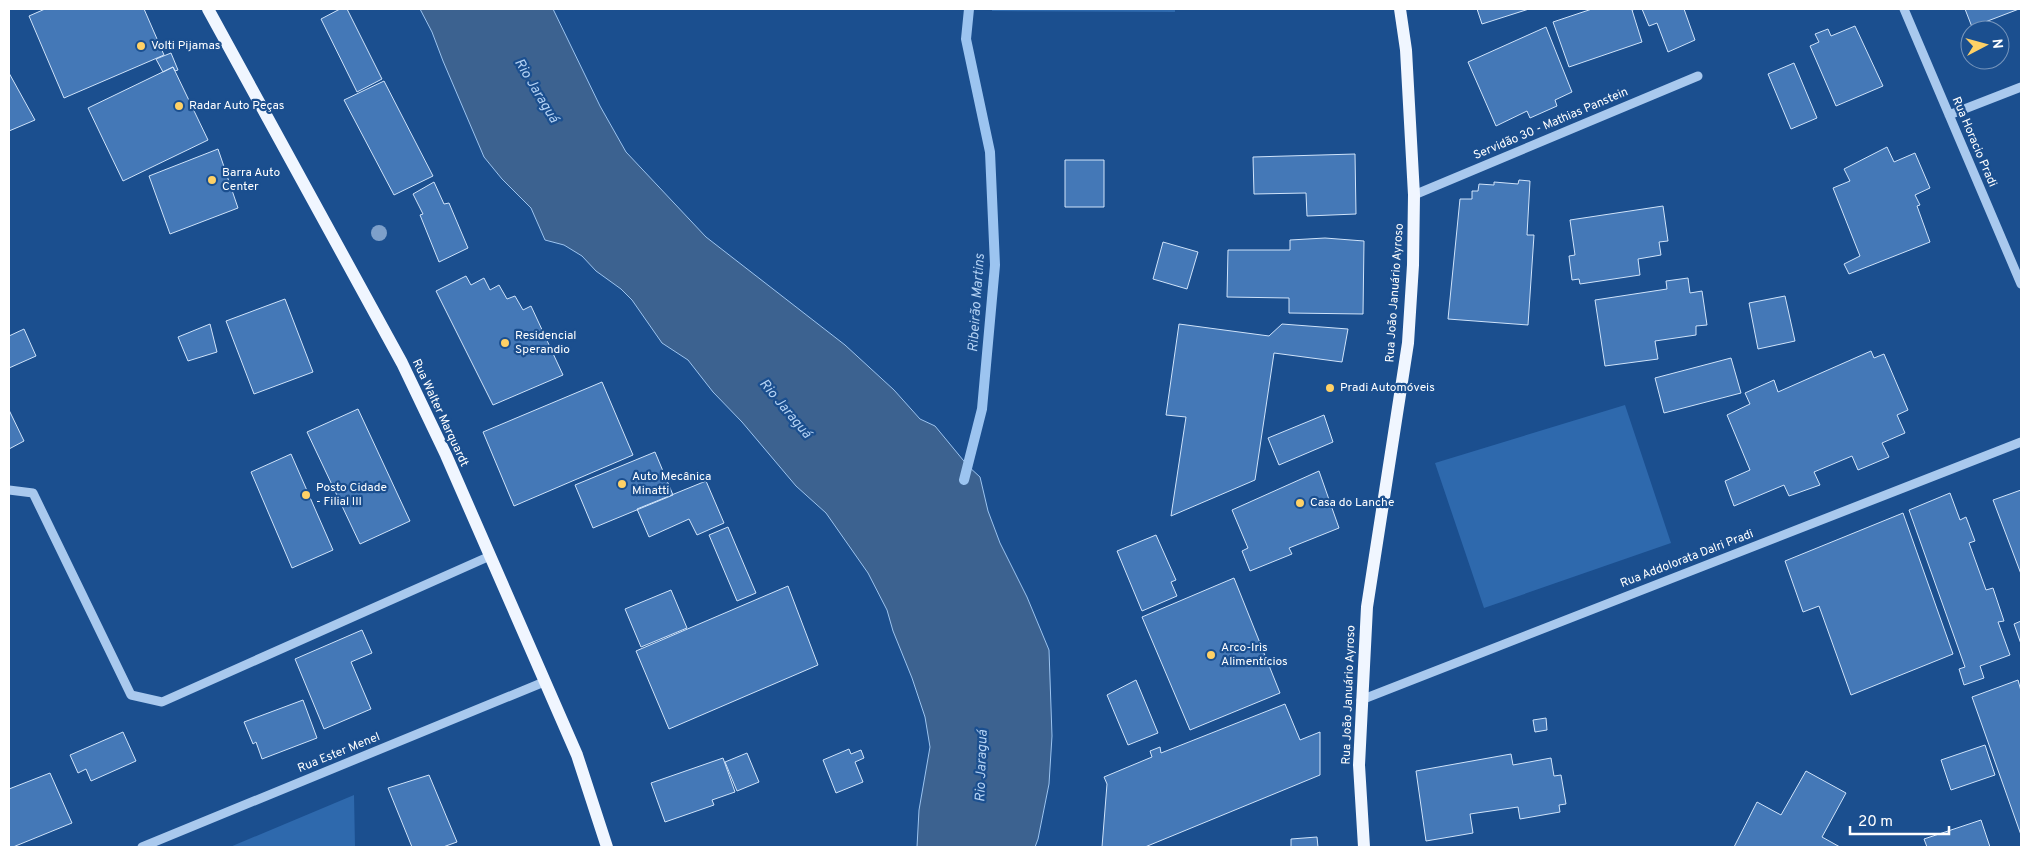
<svg xmlns="http://www.w3.org/2000/svg" width="2030" height="856" font-family="Overpass,sans-serif">
  <rect width="100%" height="100%" fill="#1b4f8f"/>
  <path fill="#2e69ad" d="M 992,9 L 1175,9 L 1175,12 L 992,11 Z
    M 1625,405 L 1671,543 L 1484,608 L 1435,463 Z
    M 354,795 L 355,847 L 230,847 Z"/>
  <path fill="#3c6290" stroke="#9cc4f0" d="M 420,9 L 553,9 L 600,106 L 626,152 L 706,237 L 845,345 L 894,390 L 920,419 L 935,426 L 968,466 L 980,477 L 988,511 L 1000,543 L 1027,597 L 1049,650 L 1052,736 L 1049,784 L 1038,839 L 1035,847 L 917,847 L 919,810 L 930,747 L 925,717 L 912,678 L 893,631 L 887,610 L 868,573 L 826,513 L 796,486 L 742,422 L 713,392 L 688,360 L 662,343 L 632,300 L 621,289 L 596,271 L 582,256 L 564,245 L 545,240 L 531,208 L 502,179 L 484,157 L 443,61 L 432,32 Z"/>
  <g fill="none" stroke-linecap="round" stroke-linejoin="round">
    <path stroke="#9cc4f0" stroke-width="10" d="M 964,480 L 982,409 L 995,265 L 990,152 L 966,39 L 969,9"/>
  </g>
  <path fill="#4478b7" stroke="#cfe3fa" d="M 45,9 L 144,9 L 164,55 L 64,98 L 29,16 Z
    M 340,9 L 347,9 L 382,79 L 357,92 L 321,19 Z
    M 1477,9 L 1529,9 L 1482,24 Z
    M 1592,9 L 1636,9 L 1632,10 L 1642,42 L 1569,67 L 1553,22 Z
    M 1642,9 L 1684,9 L 1695,40 L 1668,52 L 1657,23 L 1649,26 Z
    M 1965,9 L 2019,9 L 1972,27 Z
    M 1855,26 L 1883,86 L 1836,106 L 1810,46 L 1819,42 L 1815,34 L 1828,29 L 1831,36 Z
    M 1546,27 L 1572,92 L 1555,100 L 1557,106 L 1530,118 L 1527,111 L 1496,126 L 1468,62 Z
    M 171,53 L 178,70 L 175,71 L 173,67 L 163,72 L 156,59 Z
    M 1794,63 L 1817,118 L 1791,129 L 1768,74 Z
    M 173,67 L 208,140 L 123,181 L 88,108 Z
    M 9,73 L 35,120 L 9,131 Z
    M 384,81 L 433,176 L 394,195 L 344,100 Z
    M 1887,147 L 1894,162 L 1915,153 L 1930,188 L 1915,195 L 1920,205 L 1917,206 L 1930,242 L 1849,274 L 1844,264 L 1860,256 L 1833,188 L 1850,181 L 1844,169 Z
    M 218,149 L 238,208 L 170,234 L 149,176 Z
    M 1355,154 L 1356,214 L 1307,216 L 1306,193 L 1254,194 L 1253,157 Z
    M 1065,160 L 1104,160 L 1104,207 L 1065,207 Z
    M 1519,180 L 1530,181 L 1527,235 L 1534,235 L 1528,325 L 1448,319 L 1460,199 L 1472,199 L 1472,191 L 1478,191 L 1479,184 L 1494,185 L 1494,182 L 1518,184 Z
    M 434,182 L 444,204 L 449,203 L 468,248 L 439,262 L 420,215 L 423,214 L 413,194 Z
    M 1663,206 L 1668,241 L 1659,242 L 1661,255 L 1638,259 L 1640,275 L 1580,284 L 1579,279 L 1572,280 L 1569,256 L 1575,255 L 1570,220 Z
    M 1325,238 L 1364,241 L 1363,314 L 1289,313 L 1289,298 L 1227,297 L 1228,250 L 1290,250 L 1290,240 Z
    M 1163,242 L 1198,252 L 1187,289 L 1153,279 Z
    M 466,276 L 471,285 L 484,278 L 490,290 L 499,285 L 507,299 L 515,296 L 523,310 L 531,306 L 563,375 L 493,405 L 436,291 Z
    M 1688,278 L 1690,293 L 1702,291 L 1707,325 L 1696,326 L 1696,335 L 1655,341 L 1658,359 L 1605,366 L 1595,300 L 1667,289 L 1666,281 Z
    M 1785,296 L 1795,341 L 1758,349 L 1749,303 Z
    M 285,299 L 313,372 L 254,394 L 226,321 Z
    M 210,324 L 217,352 L 188,361 L 178,337 Z
    M 1179,324 L 1269,336 L 1282,324 L 1348,329 L 1342,362 L 1274,353 L 1255,480 L 1171,516 L 1186,417 L 1166,415 Z
    M 24,329 L 36,356 L 9,368 L 9,336 Z
    M 1871,351 L 1874,358 L 1884,354 L 1908,410 L 1897,415 L 1905,433 L 1882,443 L 1889,457 L 1858,470 L 1852,456 L 1814,472 L 1820,485 L 1789,496 L 1784,485 L 1734,506 L 1725,481 L 1750,470 L 1727,415 L 1750,404 L 1745,393 L 1774,380 L 1778,392 Z
    M 1731,358 L 1741,393 L 1664,413 L 1655,378 Z
    M 602,382 L 633,455 L 514,506 L 483,432 Z
    M 358,409 L 410,521 L 360,544 L 307,432 Z
    M 9,410 L 24,441 L 9,449 Z
    M 1324,415 L 1333,442 L 1279,465 L 1268,438 Z
    M 655,452 L 673,495 L 593,528 L 575,485 Z
    M 291,454 L 333,550 L 292,568 L 251,472 Z
    M 1319,471 L 1339,528 L 1289,548 L 1292,554 L 1250,571 L 1242,551 L 1248,548 L 1232,510 Z
    M 706,481 L 724,523 L 697,535 L 689,519 L 649,537 L 637,509 Z
    M 2021,490 L 2021,574 L 1993,500 Z
    M 1950,493 L 1960,520 L 1966,517 L 1975,541 L 1969,543 L 1986,590 L 1993,588 L 2004,621 L 1998,622 L 2010,655 L 1980,666 L 1984,678 L 1964,685 L 1959,669 L 1965,667 L 1909,510 Z
    M 1903,513 L 1953,654 L 1851,695 L 1819,606 L 1803,612 L 1785,561 Z
    M 728,527 L 756,593 L 737,601 L 709,535 Z
    M 1156,535 L 1176,580 L 1171,582 L 1177,596 L 1142,611 L 1117,551 Z
    M 1234,578 L 1280,693 L 1190,730 L 1142,617 Z
    M 788,586 L 818,665 L 669,729 L 636,651 Z
    M 671,590 L 687,628 L 641,647 L 625,609 Z
    M 2021,621 L 2021,644 L 2014,624 Z
    M 362,630 L 372,653 L 351,662 L 371,709 L 324,729 L 295,659 Z
    M 1136,680 L 1158,733 L 1128,745 L 1107,695 Z
    M 2018,680 L 2021,691 L 2021,835 L 1972,697 Z
    M 303,700 L 317,738 L 262,759 L 256,742 L 253,744 L 244,722 Z
    M 1285,704 L 1300,740 L 1320,732 L 1320,775 L 1145,847 L 1102,847 L 1107,784 L 1104,777 L 1152,757 L 1150,751 L 1160,747 L 1161,753 Z
    M 1546,718 L 1547,730 L 1535,732 L 1533,720 Z
    M 123,732 L 136,761 L 91,781 L 86,769 L 78,773 L 70,755 Z
    M 1985,745 L 1995,775 L 1951,790 L 1941,760 Z
    M 849,749 L 851,754 L 861,750 L 864,758 L 855,762 L 863,782 L 836,793 L 823,760 Z
    M 747,753 L 759,782 L 737,791 L 725,762 Z
    M 1511,754 L 1513,765 L 1551,758 L 1554,776 L 1561,775 L 1566,804 L 1559,805 L 1560,812 L 1520,819 L 1518,807 L 1470,814 L 1473,833 L 1426,841 L 1416,771 Z
    M 723,758 L 735,792 L 712,800 L 714,805 L 665,822 L 651,783 Z
    M 1806,771 L 1846,793 L 1822,837 L 1840,847 L 1734,847 L 1757,802 L 1781,815 Z
    M 50,773 L 72,823 L 13,847 L 9,847 L 9,789 Z
    M 429,775 L 457,842 L 443,847 L 412,847 L 388,788 Z
    M 1981,820 L 1990,847 L 1927,847 L 1924,839 Z
    M 1317,837 L 1318,847 L 1291,847 L 1291,839 Z"/>
  <g fill="none" stroke-linecap="round" stroke-linejoin="round">
    <path stroke="#a9c9ee" stroke-width="9" d="M 1904,9 L 2021,284
      M 1949,115 L 2021,87
      M 1414,195 L 1698,76
      M 9,490 L 33,493 L 131,695 L 162,702 L 490,556
      M 1361,700 L 2021,442
      M 142,847 L 544,682"/>
    <path stroke="#f0f6ff" stroke-width="12" d="M 208,9 L 402,363 L 446,455 L 577,755 L 607,847
      M 1364,847 L 1359,765 L 1367,607 L 1408,343 L 1413,265 L 1414,195 L 1406,50 L 1400,9"/>
  </g>
  <circle fill="#7ea0ca" cx="379" cy="233" r="8"/>
  <g fill="#ffd166" stroke="#1b4f8f" stroke-width="2">
    <circle cx="141" cy="46" r="5"/>
    <circle cx="179" cy="106" r="5"/>
    <circle cx="212" cy="180" r="5"/>
    <circle cx="505" cy="343" r="5"/>
    <circle cx="1330" cy="388" r="5"/>
    <circle cx="622" cy="484" r="5"/>
    <circle cx="306" cy="495" r="5"/>
    <circle cx="1300" cy="503" r="5"/>
    <circle cx="1211" cy="655" r="5"/>
  </g>
  <g text-anchor="middle" dominant-baseline="central" stroke-width="4.5" stroke-linejoin="round" paint-order="stroke">
    <g font-size="12" fill="#fff" stroke="#1b4f8f" text-anchor="start">
      <text x="151" y="46">Volti Pijamas</text>
      <text x="189" y="106">Radar Auto Peças</text>
      <text x="222" y="173">Barra Auto<tspan x="222" dy="14">Center</tspan></text>
      <text x="515" y="336">Residencial<tspan x="515" dy="14">Sperandio</tspan></text>
      <text x="1340" y="388">Pradi Automóveis</text>
      <text x="632" y="477">Auto Mecânica<tspan x="632" dy="14">Minatti</tspan></text>
      <text x="316" y="488">Posto Cidade<tspan x="316" dy="14">- Filial III</tspan></text>
      <text x="1310" y="503">Casa do Lanche</text>
      <text x="1221" y="648">Arco-Iris<tspan x="1221" dy="14">Alimentícios</tspan></text>
    </g>
    <g font-size="12" fill="#fff" stroke="#1b4f8f">
      <text transform="translate(1551 124) rotate(-23)">Servidão 30 - Mathias Panstein</text>
      <text transform="translate(1974 142) rotate(67)">Rua Horacio Pradi</text>
      <text transform="translate(1395 293) rotate(-86)">Rua João Januário Ayroso</text>
      <text transform="translate(440 413) rotate(65)">Rua Walter Marquardt</text>
      <text transform="translate(1687 559) rotate(-21)">Rua Addolorata Dalri Pradi</text>
      <text transform="translate(1349 695) rotate(-88)">Rua João Januário Ayroso</text>
      <text transform="translate(339 753) rotate(-22)">Rua Ester Menel</text>
    </g>
    <g font-size="14" font-style="italic" fill="#b5d3f5" stroke="#1b4f8f">
      <text transform="translate(536 91) rotate(59)">Rio Jaraguá</text>
      <text transform="translate(977 303) rotate(-86)">Ribeirão Martins</text>
      <text transform="translate(785 409) rotate(50)">Rio Jaraguá</text>
      <text transform="translate(982 766) rotate(-88)">Rio Jaraguá</text>
    </g>
  </g>
  <rect width="2030" height="856" fill="none" stroke="#ffffff" stroke-width="20"/>
  <g transform="translate(1985 45) rotate(84)"><circle r="24" fill="#1b4f8f" stroke="#7695bc"/>
  <path d="M0-4L9 19L0 12L-9 19Z" fill="#ffd166"/>
  <text y="-8" font-size="14" font-weight="bold" text-anchor="middle" fill="#ffffff">N</text>
  </g>
  <path d="M1850 826v8h99v-8" fill="none" stroke="#ffffff" stroke-width="2.5"/>
  <text x="1858" y="826" font-size="15" fill="#ffffff" stroke="#1b4f8f" stroke-width="4" paint-order="stroke">20 m</text>
</svg>
